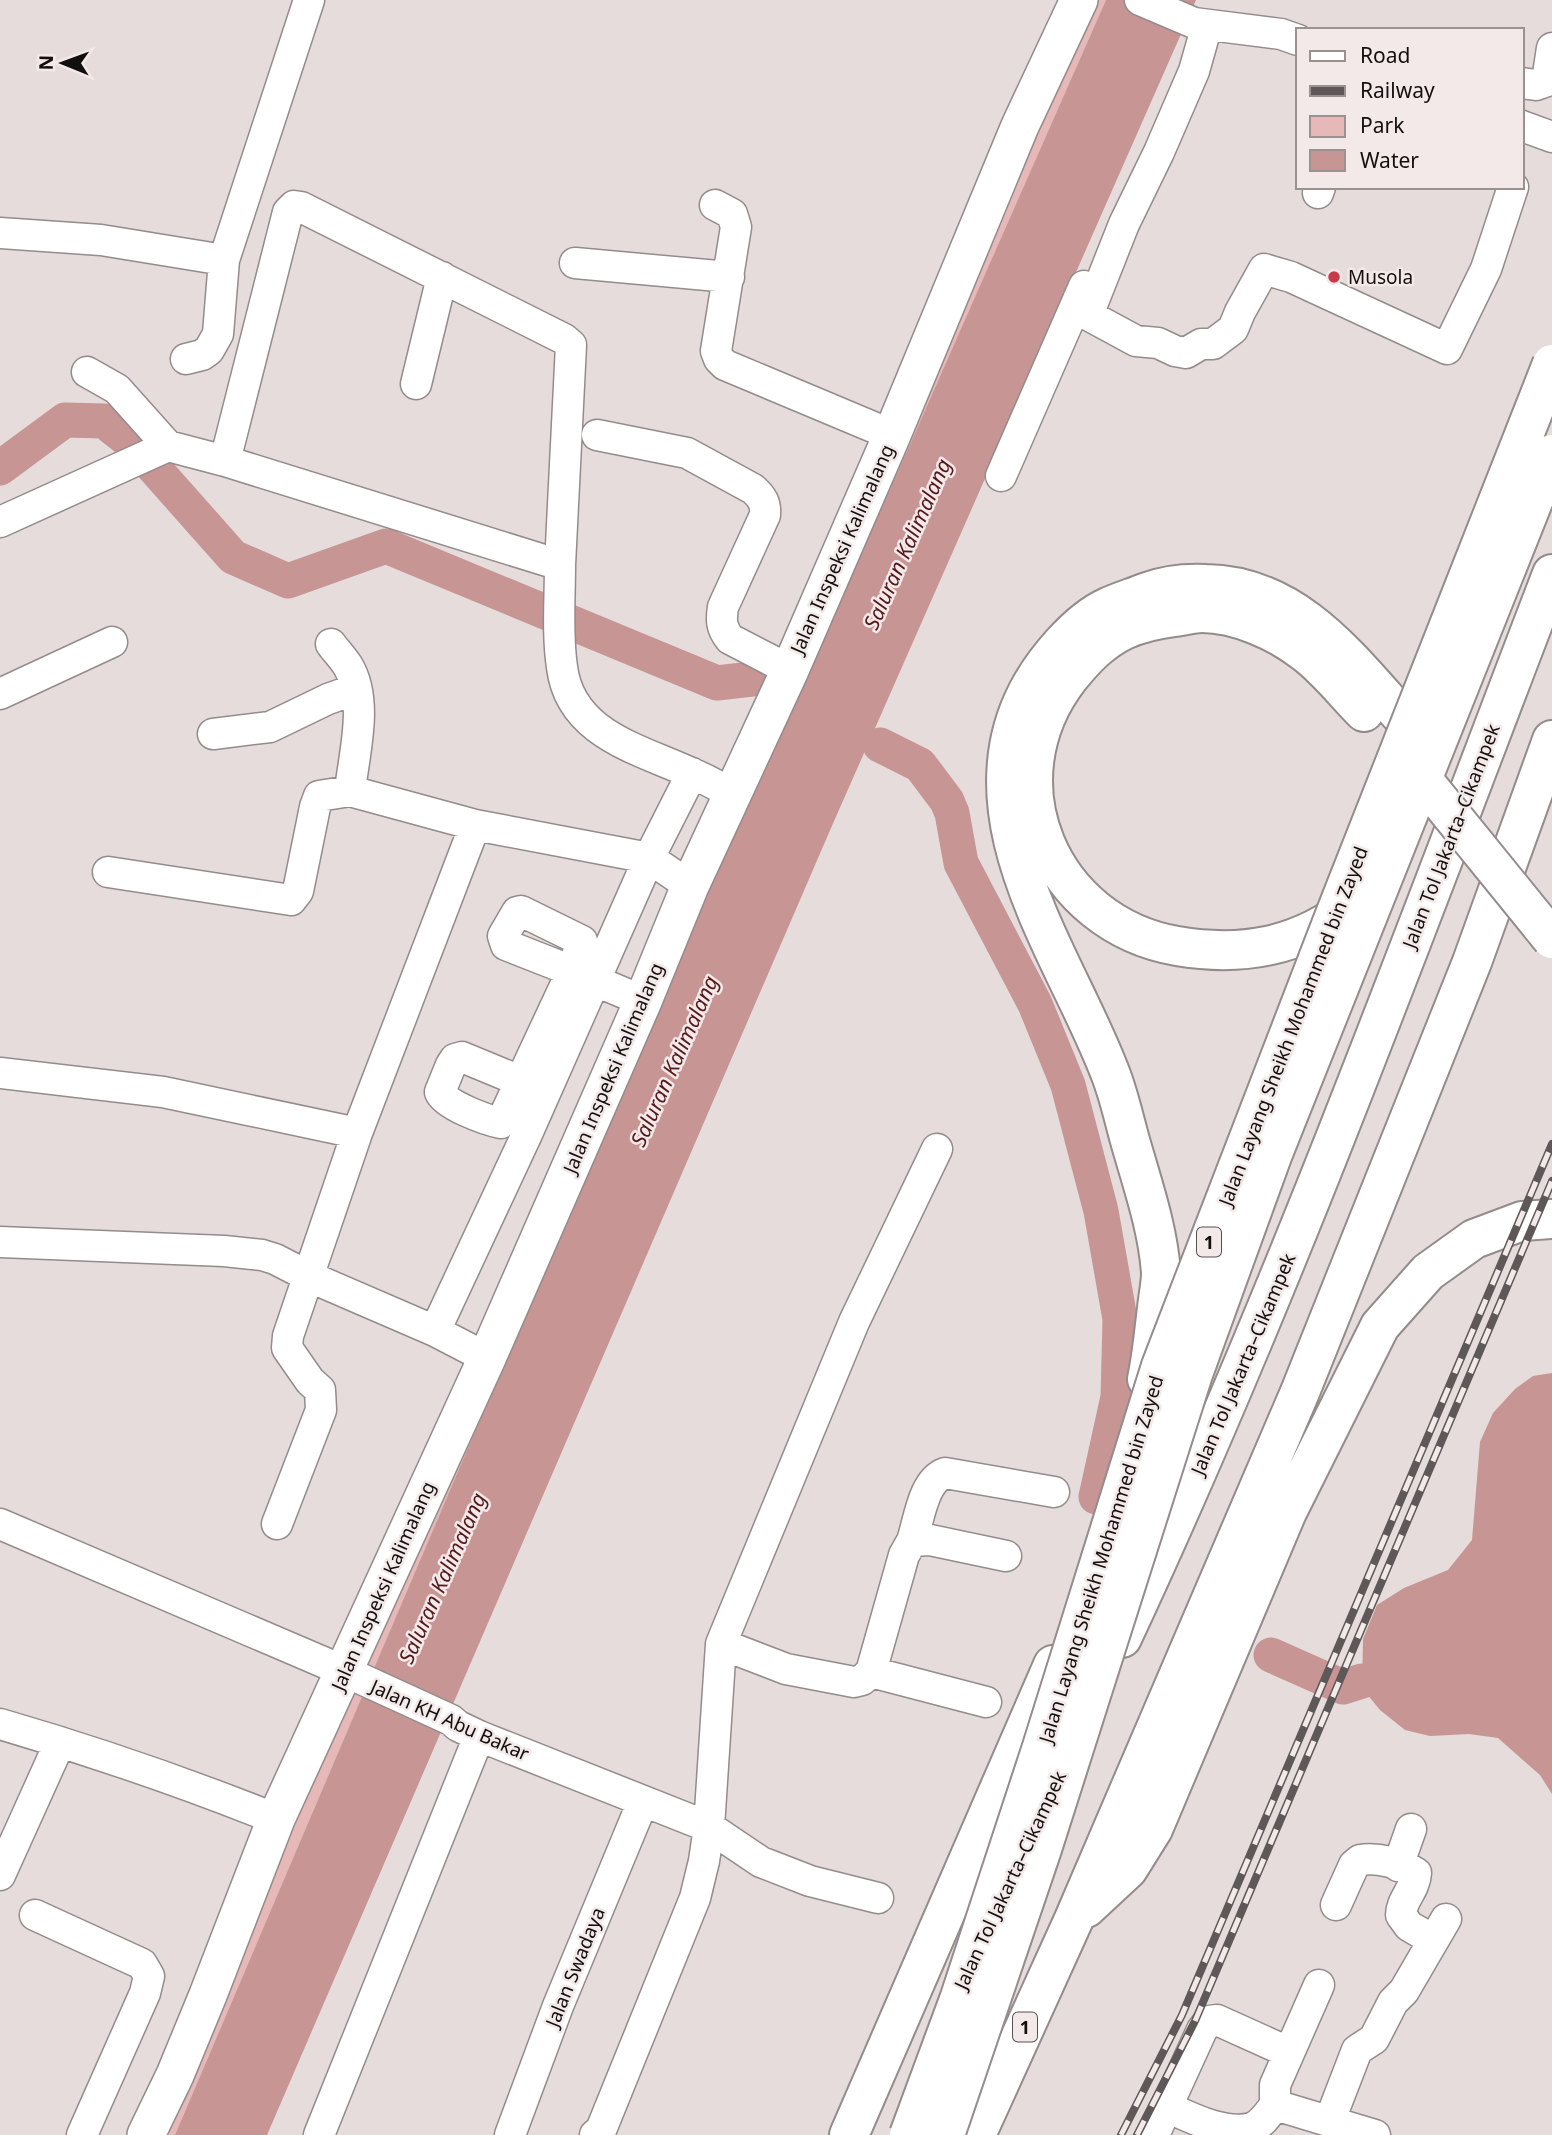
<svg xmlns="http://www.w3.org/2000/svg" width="1552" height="2135" font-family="'Noto Sans',sans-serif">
  <rect width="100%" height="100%" fill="#e5dcdb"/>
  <path fill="#e6b8b7" d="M 1094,0 L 1106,0 L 368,1683 L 175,2135 L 146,2135 Z"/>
  <path fill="#c69594" d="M 1106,0 L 1196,0 L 831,828 L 267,2135 L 175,2135 L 649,1024 L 909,447 Z
    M 1552,1373 L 1552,1794 L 1540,1775 L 1498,1738 L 1469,1734 L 1430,1736 L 1405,1730 L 1380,1710 L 1362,1688 L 1363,1639 L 1377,1605 L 1404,1588 L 1448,1570 L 1472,1540 L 1480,1442 L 1493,1413 L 1515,1389 L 1533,1376 Z"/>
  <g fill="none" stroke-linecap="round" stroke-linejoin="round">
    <path stroke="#c69594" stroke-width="35" d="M 0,468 L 65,420 L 104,421 L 132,443 L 233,557 L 288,581 L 386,546 L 717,683 L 761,678
      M 880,745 L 920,765 L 947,801 L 952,813 L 961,863 L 1035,1004 L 1068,1085 L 1101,1211 L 1120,1319 L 1118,1397 L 1096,1497
      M 1271,1655 L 1343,1687 L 1362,1681"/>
    <g stroke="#948b8b" stroke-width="33">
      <path id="minor" d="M 1140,0 L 1194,23 L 1281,34 L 1298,40
        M 1207,25 L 1194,71 L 1159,152 L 1124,224 L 1088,315 L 1136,341 L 1158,343 L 1175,351 L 1186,353 L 1201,344 L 1213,344 L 1233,329 L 1240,312 L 1264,269 L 1291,277 L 1447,349 L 1486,269 L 1513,187
        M 1522,83 L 1536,85 L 1547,81 L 1552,48
        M 1522,126 L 1552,137
        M 1318,193 L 1320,187
        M 715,205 L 732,214 L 736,227 L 716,351 L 719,359 L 725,365 L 892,435
        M 0,233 L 101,240 L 224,260
        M 575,263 L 729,277
        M 186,359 L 202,355 L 209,350 L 218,334 L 224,260 L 309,0
        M 87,372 L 117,389 L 168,446
        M 416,384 L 442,277
        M 597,435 L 687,453 L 753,489 C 762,497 766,503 765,515 L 723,607 C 721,620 721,628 730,639 L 790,670
        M 225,461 L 288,212 L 294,206 L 301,207 L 564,339 L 571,345 L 560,565
        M 1001,476 L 1084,286
        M 0,522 L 168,446 L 225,461 L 560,565 C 560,599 557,634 562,667 C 570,734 639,749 691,773 C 706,779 720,787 734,795
        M 331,644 C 336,651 343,658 348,666 C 369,701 354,753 350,791
        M 0,694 L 112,642
        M 213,734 L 270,727 L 328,699 L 356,689
        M 108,872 L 291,900 L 298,891 L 315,807 L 319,796 L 350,791 L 475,825 L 649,858 L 690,886
        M 0,1073 L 163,1092 L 357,1133 L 288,1336 L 287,1348 L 310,1381 L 320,1390 L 321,1410 L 277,1524
        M 520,1081 L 462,1057 L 455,1059 L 451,1065 L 440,1092 C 445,1105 486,1120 501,1123 L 572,971 L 582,941 L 521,911 L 517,912 L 503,936 L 506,945 L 572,971 L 643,1001
        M 357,1133 L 475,825
        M 0,1242 L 224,1251 L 262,1255 L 275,1259 L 310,1277 L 435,1331 L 487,1358
        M 435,1331 L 527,1134 L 649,858 L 692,773
        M 0,1524 L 344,1671 L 451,1720 L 458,1726 L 479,1736 L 709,1827 L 761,1862 L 810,1881 L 878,1898
        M 912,1541 C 919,1520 923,1481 945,1473 L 1054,1492
        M 721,1644 L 786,1669 L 854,1682 L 862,1680 L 871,1672 L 904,1555 L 912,1541 L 930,1540 L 1006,1556
        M 871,1672 L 986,1702
        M 0,1724 C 93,1751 186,1783 276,1819
        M 1398,1866 L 1411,1829
        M 0,1875 L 60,1742
        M 1336,1905 L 1354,1865 L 1360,1860 C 1377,1857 1401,1863 1416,1873 C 1415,1890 1401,1900 1401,1915 L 1409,1926 L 1433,1940
        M 35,1915 L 142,1964 L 149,1976 L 145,1993 L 82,2135
        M 1275,2105 L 1375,2135
        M 1167,2107 C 1191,2118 1224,2135 1252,2128 C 1262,2124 1269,2113 1275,2105 L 1275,2085 L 1319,1985
        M 1330,2120 L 1357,2050 L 1374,2039 L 1393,2002 L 1404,1991 L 1446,1919
        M 319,2135 L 479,1736
        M 510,2135 L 558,2006 L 643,1801
        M 595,2135 L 601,2130 L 695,1898 L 704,1861 L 709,1827 L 721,1644 L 854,1322 L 937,1149
        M 1154,2135 L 1202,2030 L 1209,2021 L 1217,2020 L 1288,2052"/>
    </g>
    <g stroke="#948b8b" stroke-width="40">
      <path id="major" d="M 146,2135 L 175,2075 L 208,1995 L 276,1819 L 487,1358 L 643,1001 L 690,886 L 790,670 L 892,435 L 1020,126 L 1079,0"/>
    </g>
    <g stroke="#948b8b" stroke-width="42">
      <path id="highway" d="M 1351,906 C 1299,947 1242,957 1177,946 C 1050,924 989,782 1069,678 C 1085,658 1101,641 1124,630 C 1140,623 1159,619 1175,617 C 1184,616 1193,613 1202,613 C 1236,613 1277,631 1304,652 C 1326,668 1345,693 1364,712
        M 1147,1379 C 1152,1356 1154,1332 1157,1308 C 1158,1297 1161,1284 1161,1273 C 1158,1229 1143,1186 1131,1144 C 1124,1120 1119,1094 1109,1070 C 1064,954 962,820 1027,693 C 1043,662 1077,621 1108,607 C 1121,601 1135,597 1147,592 C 1166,585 1187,583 1206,584 C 1297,585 1351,661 1406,721
        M 1122,1638 C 1284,1291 1415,931 1552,574
        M 1086,1908 L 1128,1869 L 1153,1829 L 1287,1512 L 1380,1326 L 1428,1272 L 1474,1239 L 1522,1221 L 1552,1219
        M 849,2135 L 1053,1665
        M 976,2135 L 1074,1919 L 1300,1392 L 1472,962 L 1552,740"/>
    </g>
    <use href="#minor" stroke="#fff" stroke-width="30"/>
    <use href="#major" stroke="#fff" stroke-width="37"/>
    <use href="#highway" stroke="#fff" stroke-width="38"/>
    <g stroke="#5e5858" stroke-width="8">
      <path id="rail" d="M 1121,2135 L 1182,2015 L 1552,1144
        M 1137,2135 L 1195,2021 L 1552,1181"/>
    </g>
    <use href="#rail" stroke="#f3e9e8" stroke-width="5" stroke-dasharray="16" stroke-linecap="butt"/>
    <g stroke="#948b8b" stroke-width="42" stroke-linecap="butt">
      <path id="highway-bridge" d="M 1410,764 L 1552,939
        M 909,2135 L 960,1997 L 1042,1747 L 1161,1366 L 1336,912 L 1552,364
        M 945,2135 L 1042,1849 L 1193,1374 L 1272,1156 L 1552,454"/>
    </g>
    <use href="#highway-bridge" stroke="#fff" stroke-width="38"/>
  </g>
  <circle fill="#c93947" stroke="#f3e9e8" stroke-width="2.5" cx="1334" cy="277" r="7"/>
  <g text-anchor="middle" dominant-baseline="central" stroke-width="5" stroke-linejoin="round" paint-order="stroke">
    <g fill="#f3e9e8" stroke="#565050" stroke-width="2">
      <rect x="1197" y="1227.5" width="24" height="29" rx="5"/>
      <rect x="1013" y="2012.5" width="24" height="29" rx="5"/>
    </g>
    <g font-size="18" font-weight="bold" fill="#130f0f">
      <text x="1209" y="1242">1</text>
      <text x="1025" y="2027">1</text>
    </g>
    <g font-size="19" fill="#130f0f" stroke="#f3e9e8" text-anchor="start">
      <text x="1348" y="277">Musola</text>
    </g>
    <g font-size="19" fill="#130f0f" stroke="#f3e9e8">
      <text transform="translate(842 549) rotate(-66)">Jalan Inspeksi Kalimalang</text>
      <text transform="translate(1451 836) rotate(-69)">Jalan Tol Jakarta–Cikampek</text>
      <text transform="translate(1293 1026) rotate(-69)">Jalan Layang Sheikh Mohammed bin Zayed</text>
      <text transform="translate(613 1068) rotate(-67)">Jalan Inspeksi Kalimalang</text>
      <text transform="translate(1243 1364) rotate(-67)">Jalan Tol Jakarta–Cikampek</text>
      <text transform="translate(1101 1559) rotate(-73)">Jalan Layang Sheikh Mohammed bin Zayed</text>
      <text transform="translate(383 1586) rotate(-66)">Jalan Inspeksi Kalimalang</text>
      <text transform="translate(450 1720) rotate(24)">Jalan KH Abu Bakar</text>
      <text transform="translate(1010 1880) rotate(-65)">Jalan Tol Jakarta–Cikampek</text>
      <text transform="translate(575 1967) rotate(-68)">Jalan Swadaya</text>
    </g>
    <g font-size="21" font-style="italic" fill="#53171c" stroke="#f3e9e8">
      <text transform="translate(907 544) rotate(-66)">Saluran Kalimalang</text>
      <text transform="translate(674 1061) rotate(-66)">Saluran Kalimalang</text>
      <text transform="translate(442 1578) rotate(-66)">Saluran Kalimalang</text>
    </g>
  </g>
  <rect x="1296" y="28" width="228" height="161" fill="#f3e9e8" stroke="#999291" stroke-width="2"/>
  <rect x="1310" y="51" width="35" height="10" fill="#ffffff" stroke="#999291" stroke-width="2"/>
  <text x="1360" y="63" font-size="21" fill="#130f0f">Road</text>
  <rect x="1310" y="86" width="35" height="10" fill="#5e5858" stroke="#999291" stroke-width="2"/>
  <text x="1360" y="98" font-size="21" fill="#130f0f">Railway</text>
  <rect x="1310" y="116" width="35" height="21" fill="#e6b8b7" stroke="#999291" stroke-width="2"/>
  <text x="1360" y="133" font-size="21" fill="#130f0f">Park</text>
  <rect x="1310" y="150" width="35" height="21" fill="#c69594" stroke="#999291" stroke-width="2"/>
  <text x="1360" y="168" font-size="21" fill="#130f0f">Water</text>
  <g transform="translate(63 63) rotate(271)" stroke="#f3e9e8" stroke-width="5" paint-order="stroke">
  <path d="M0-5L12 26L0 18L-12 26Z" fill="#130f0f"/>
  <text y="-10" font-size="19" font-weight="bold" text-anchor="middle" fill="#130f0f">N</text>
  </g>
</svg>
